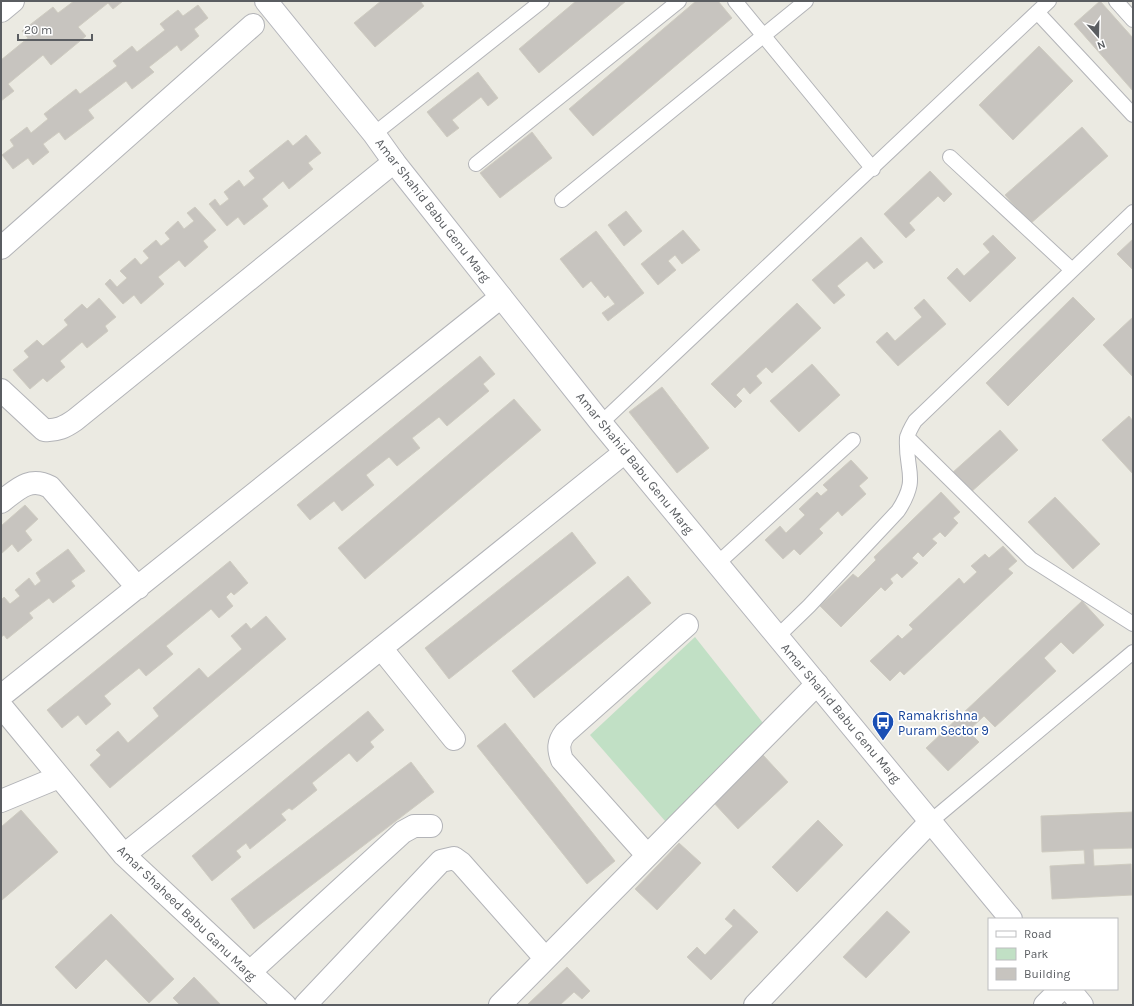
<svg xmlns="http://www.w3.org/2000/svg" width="1134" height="1006" font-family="Karla,sans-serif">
  <rect width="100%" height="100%" fill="#ebeae2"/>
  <path fill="#c1e0c5" d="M 695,637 L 763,723 L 666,822 L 590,735 Z"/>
  <path fill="#c7c4bf" stroke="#cfccc1" d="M 74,1 L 123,1 L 113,9 L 108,3 L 78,27 L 86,36 L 51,65 L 43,55 L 8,84 L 14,91 L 1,101 L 1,60 L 28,38 L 22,31 L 53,7 L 58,13 Z
    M 381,1 L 420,1 L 424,6 L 375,47 L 354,23 Z
    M 576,1 L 626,1 L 539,73 L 519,49 Z
    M 696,1 L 718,1 L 732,18 L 593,136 L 569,109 Z
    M 1100,1 L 1133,38 L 1133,91 L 1074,24 Z
    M 198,5 L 208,18 L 194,29 L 199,36 L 181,51 L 177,45 L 149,67 L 154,72 L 132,89 L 126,81 L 88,110 L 94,118 L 65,140 L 59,132 L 43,144 L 49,152 L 33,165 L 28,158 L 13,169 L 2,155 L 14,146 L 10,140 L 27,127 L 31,133 L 48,119 L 44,114 L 76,89 L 80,94 L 117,66 L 113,61 L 132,46 L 137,52 L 165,30 L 160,24 L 178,10 L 183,16 Z
    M 1039,46 L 1073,81 L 1013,140 L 979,105 Z
    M 478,72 L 498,98 L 488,106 L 481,97 L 452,120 L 459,128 L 447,137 L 427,112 Z
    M 1082,127 L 1108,156 L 1030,224 L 1005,195 Z
    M 532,132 L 552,158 L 500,198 L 480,173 Z
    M 306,135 L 321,153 L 308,163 L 313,169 L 289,189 L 283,181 L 262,199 L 268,206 L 244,225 L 238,217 L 227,226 L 209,204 L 215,199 L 220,206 L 229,199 L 224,192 L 239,180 L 244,187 L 255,178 L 249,171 L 288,140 L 293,146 Z
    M 930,171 L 952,194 L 944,202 L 938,196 L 909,223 L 915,230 L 906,238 L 884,214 Z
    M 195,207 L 216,230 L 203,241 L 208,247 L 185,267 L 179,260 L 158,277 L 164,284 L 141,304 L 134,295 L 123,304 L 105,284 L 110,279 L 117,287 L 127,278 L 120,271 L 135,258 L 141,265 L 149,258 L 143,251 L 156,240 L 161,246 L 170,239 L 165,233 L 178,221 L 184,229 L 194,221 L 187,213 Z
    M 626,211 L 642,231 L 624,246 L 608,225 Z
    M 683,230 L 700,250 L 682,264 L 675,255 L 668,261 L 676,270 L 658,285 L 641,264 Z
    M 596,231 L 644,293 L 608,321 L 602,313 L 615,304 L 608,295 L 605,298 L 591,281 L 583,288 L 560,259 Z
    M 993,235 L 1016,258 L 970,302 L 947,278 L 957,268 L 964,276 L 990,252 L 983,244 Z
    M 861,237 L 883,262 L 874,269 L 867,261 L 837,286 L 845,295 L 834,304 L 812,280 Z
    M 1133,239 L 1133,270 L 1117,254 Z
    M 1073,297 L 1095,319 L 1008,406 L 986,383 Z
    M 99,298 L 116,317 L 105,326 L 108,331 L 87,348 L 82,342 L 60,361 L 65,367 L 47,382 L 43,378 L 30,389 L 13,370 L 29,357 L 24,351 L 37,340 L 43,346 L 68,325 L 64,320 L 82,304 L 87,309 Z
    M 924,299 L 946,324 L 898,366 L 876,342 L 887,332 L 895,341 L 922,317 L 914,308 Z
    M 797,303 L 821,328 L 772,373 L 766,367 L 756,376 L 762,383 L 750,394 L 744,387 L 736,395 L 742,401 L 735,408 L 711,384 Z
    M 1133,317 L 1133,377 L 1103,345 Z
    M 480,356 L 495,374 L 483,384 L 489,391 L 447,426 L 439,417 L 412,438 L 420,448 L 397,466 L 389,457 L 366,475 L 374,485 L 342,511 L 334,501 L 310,520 L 297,505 Z
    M 812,364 L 840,395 L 799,432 L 770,401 Z
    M 662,387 L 709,448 L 677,473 L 629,412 Z
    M 514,399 L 541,430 L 365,579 L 338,548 Z
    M 1129,416 L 1133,421 L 1133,474 L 1102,440 Z
    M 1000,430 L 1018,450 L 970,493 L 952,473 Z
    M 851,460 L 868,478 L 859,486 L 866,494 L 842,516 L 838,511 L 819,529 L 823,533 L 800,555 L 794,549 L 783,559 L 765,540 L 780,526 L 786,533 L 805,515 L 799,509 L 817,492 L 821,496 L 828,490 L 823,485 Z
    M 941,492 L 960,512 L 953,518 L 958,523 L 945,537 L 940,532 L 932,539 L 937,543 L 923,557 L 918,552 L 912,558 L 918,563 L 902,578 L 897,573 L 890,579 L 893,583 L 885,591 L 881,587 L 841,627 L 820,606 L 853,574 L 858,578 L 876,560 L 874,557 Z
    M 1055,497 L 1100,544 L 1073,569 L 1028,522 Z
    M 25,505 L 38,519 L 25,531 L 32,540 L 18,552 L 12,544 L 1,554 L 1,526 Z
    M 572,532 L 596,563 L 449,679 L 425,648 Z
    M 1003,546 L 1017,561 L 1008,569 L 1013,573 L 904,675 L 900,671 L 890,681 L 870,661 L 898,635 L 902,639 L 913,629 L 909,625 L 959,578 L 964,584 L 977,572 L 971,566 L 985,554 L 989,558 Z
    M 68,549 L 85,571 L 71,581 L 75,586 L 53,603 L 49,598 L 29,613 L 33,618 L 7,639 L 4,635 L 1,637 L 1,600 L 4,597 L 10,604 L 20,596 L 15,590 L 29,578 L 35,586 L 41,581 L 36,573 Z
    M 230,561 L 248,583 L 234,595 L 231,592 L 226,597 L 233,606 L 219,618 L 211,609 L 166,646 L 173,654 L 146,676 L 139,668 L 104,696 L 111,704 L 86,725 L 78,715 L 62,728 L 47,710 Z
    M 628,576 L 651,603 L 534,698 L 512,671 Z
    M 1082,601 L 1104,625 L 1073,654 L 1061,642 L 1044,658 L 1056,671 L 995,727 L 984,716 L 968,731 L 979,742 L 948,771 L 926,748 Z
    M 266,616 L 286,639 L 110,788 L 90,765 L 101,755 L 96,750 L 118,731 L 128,743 L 159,716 L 153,708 L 199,668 L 208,678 L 242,649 L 231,636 L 246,623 L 251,629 Z
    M 368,711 L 384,730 L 370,742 L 374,747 L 357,762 L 349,753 L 312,783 L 317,790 L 292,810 L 289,808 L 281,814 L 286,820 L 250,849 L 246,843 L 236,851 L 241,857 L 212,881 L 192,856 Z
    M 505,723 L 615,861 L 587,884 L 477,746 Z
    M 763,755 L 788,782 L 738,829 L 713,802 Z
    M 411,762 L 434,792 L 254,929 L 231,899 Z
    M 21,810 L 58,852 L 2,900 L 1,827 Z
    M 1133,812 L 1133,848 L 1093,849 L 1094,866 L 1131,864 L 1132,895 L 1052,899 L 1050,866 L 1085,864 L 1084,850 L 1042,852 L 1041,816 Z
    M 818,820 L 843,845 L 797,892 L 772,867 Z
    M 679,843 L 701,863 L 657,910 L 635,889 Z
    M 734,909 L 758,932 L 711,980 L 687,957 L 697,947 L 705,955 L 733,926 L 725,919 Z
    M 887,911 L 910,932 L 866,978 L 843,957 Z
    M 111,914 L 174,979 L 149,1003 L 106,959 L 76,989 L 55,967 Z
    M 567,967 L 590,991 L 582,999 L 574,992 L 560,1005 L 527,1005 Z
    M 194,977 L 221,1005 L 180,1005 L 173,998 Z"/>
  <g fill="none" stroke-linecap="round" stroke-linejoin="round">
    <g stroke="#b3b4b8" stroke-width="16">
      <path id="lane" d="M 735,1 L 873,169
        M 1116,1 L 1133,20
        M 1037,12 L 1133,115
        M 374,134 L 542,1
        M 950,157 L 1072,270
        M 476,164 L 679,1
        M 562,200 L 806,1
        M 601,423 L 1049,1
        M 907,437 L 1031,559 L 1133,624
        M 718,563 L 853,440
        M 778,636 L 809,606 L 898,511 C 920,477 905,472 907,438 C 908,433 912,426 915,421 L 1133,212
        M 931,821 L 1133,652"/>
    </g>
    <g stroke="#b3b4b8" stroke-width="24">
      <path id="street" d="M 1,11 L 13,1
        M 1,248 L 253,25
        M 1,390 L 44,430 C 57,431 65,427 75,420 L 394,162
        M 1,502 C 17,490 29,476 50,487 L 138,588
        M 381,648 L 454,739
        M 1,696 L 501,297
        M 1,706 L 124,855 L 285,1005
        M 1,801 L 59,777
        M 124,855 L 625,452
        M 647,855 L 562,760 C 558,749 558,742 565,733 L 687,625
        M 250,972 L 403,832 L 414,826 L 431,826
        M 305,1005 L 441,861 L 454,858 L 461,863 L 545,958
        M 500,1005 L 817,684
        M 755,1005 L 931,821
        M 1045,1005 L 1061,989"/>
    </g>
    <g stroke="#b4b5bb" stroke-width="24">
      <path id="secondary" d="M 266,1 L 374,134 L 394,162 L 601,423 L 1011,919
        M 1069,989 L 1082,1005"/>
    </g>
    <use href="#lane" stroke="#fff" stroke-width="14"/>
    <use href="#street" stroke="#fff" stroke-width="22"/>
    <use href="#secondary" stroke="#fff" stroke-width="22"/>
  </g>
  <defs>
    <g id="bus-pin" transform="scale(1.15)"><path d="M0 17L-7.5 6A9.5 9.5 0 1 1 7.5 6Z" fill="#1a4fb4" stroke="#fff"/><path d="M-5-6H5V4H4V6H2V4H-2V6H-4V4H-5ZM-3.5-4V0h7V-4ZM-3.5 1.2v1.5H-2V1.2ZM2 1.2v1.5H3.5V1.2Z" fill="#fff"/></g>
  </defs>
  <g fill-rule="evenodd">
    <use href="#bus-pin" x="883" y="722"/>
  </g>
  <g text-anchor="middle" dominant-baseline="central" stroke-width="3.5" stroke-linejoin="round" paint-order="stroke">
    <g font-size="13" fill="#5a5d61" stroke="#fff">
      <text transform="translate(433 210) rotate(52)">Amar Shahid Babu Genu Marg</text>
      <text transform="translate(635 463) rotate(51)">Amar Shahid Babu Genu Marg</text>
      <text transform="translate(841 713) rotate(50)">Amar Shahid Babu Genu Marg</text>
      <text transform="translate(187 913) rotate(44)">Amar Shaheed Babu Ganu Marg</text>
    </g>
    <g font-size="13" fill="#164399" stroke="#fff" text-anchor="start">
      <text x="898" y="715">Ramakrishna<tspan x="898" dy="15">Puram Sector 9</tspan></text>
    </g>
  </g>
  <rect width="1134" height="1006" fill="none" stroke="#5a5d61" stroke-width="4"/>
  <rect x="988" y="918" width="130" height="72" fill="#ffffff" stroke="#bdbec0"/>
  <rect x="996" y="931" width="20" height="6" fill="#ffffff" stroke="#bdbec0"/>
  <text x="1024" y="938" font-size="12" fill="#5a5d61">Road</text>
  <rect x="996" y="948" width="20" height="12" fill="#c1e0c5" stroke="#bdbec0"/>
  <text x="1024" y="958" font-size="12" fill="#5a5d61">Park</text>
  <rect x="996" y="968" width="20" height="12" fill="#c7c4bf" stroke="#bdbec0"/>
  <text x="1024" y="978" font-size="12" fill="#5a5d61">Building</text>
  <g transform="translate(1098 36) rotate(160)" stroke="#ffffff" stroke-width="3" paint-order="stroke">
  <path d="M0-3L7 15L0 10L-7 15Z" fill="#5a5d61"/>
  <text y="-6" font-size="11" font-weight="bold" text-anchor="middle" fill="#5a5d61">N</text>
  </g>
  <path d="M18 34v6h74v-6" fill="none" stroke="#5a5d61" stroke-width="2"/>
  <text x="24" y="34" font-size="12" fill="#5a5d61" stroke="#ffffff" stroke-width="3" paint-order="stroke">20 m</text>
</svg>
